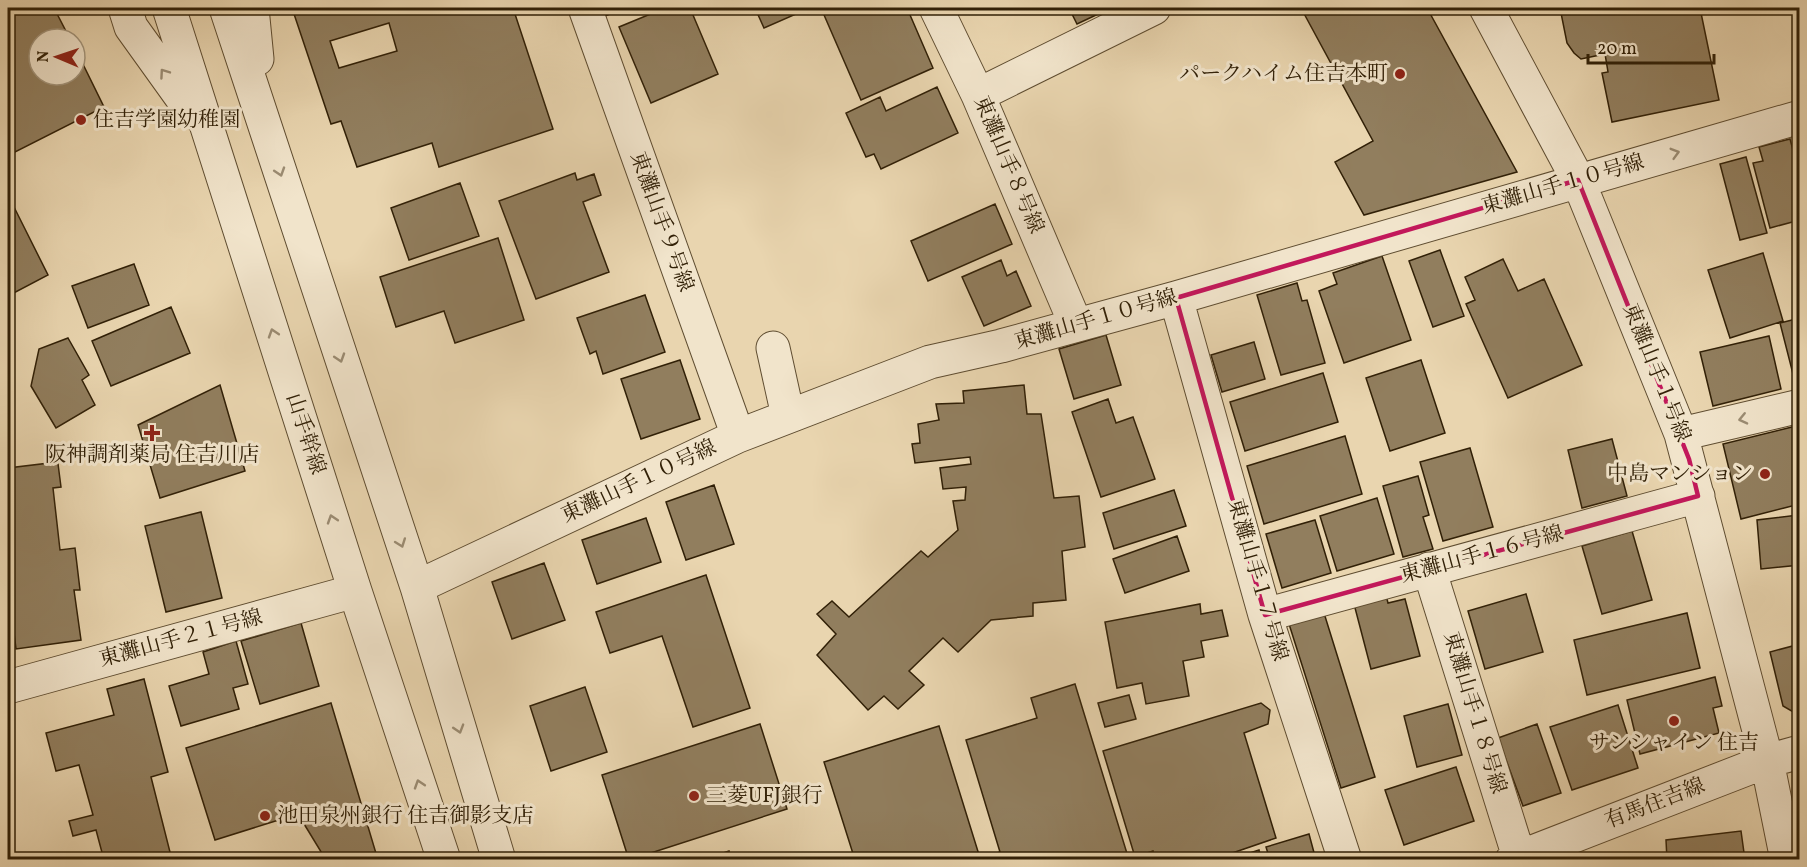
<svg xmlns="http://www.w3.org/2000/svg" width="1807" height="867" font-family="Vollkorn,'Noto Serif JP',serif">
  <rect width="100%" height="100%" fill="#e9d5af"/>
  <filter id="stains"><feTurbulence type="fractalNoise" baseFrequency=".00333" numOctaves="4"/><feColorMatrix values="0 0 0 0 .2 0 0 0 0 .09 0 0 0 0 .02 0 0 0 .5 -.17"/></filter>
  <radialGradient id="worn" r=".72"><stop offset=".6" stop-color="#630" stop-opacity="0"/><stop offset="1" stop-color="#630" stop-opacity=".3"/></radialGradient>
  <path fill="#917e5e" stroke="#312007" stroke-width="1.5" fill-rule="evenodd" d="M 8,8 L 54,8 L 70,39 L 39,39 L 39,75 L 75,75 L 75,48 L 104,107 L 15,152 L 8,137 Z
    M 292,8 L 513,8 L 553,129 L 439,167 L 432,143 L 357,167 L 341,121 L 331,124 ZM 389,23 L 397,51 L 339,68 L 330,41 Z
    M 602,8 L 625,8 L 605,16 Z
    M 665,8 L 690,8 L 718,74 L 651,103 L 619,27 Z
    M 755,8 L 801,8 L 803,11 L 764,28 Z
    M 821,8 L 907,8 L 933,68 L 861,100 Z
    M 1069,8 L 1111,8 L 1077,24 Z
    M 1301,8 L 1427,8 L 1517,172 L 1364,215 L 1335,162 L 1373,141 Z
    M 1560,8 L 1700,8 L 1719,100 L 1612,122 L 1602,73 L 1608,72 L 1605,54 L 1581,59 L 1574,53 L 1567,43 Z
    M 1795,8 L 1800,8 L 1800,23 Z
    M 937,87 L 958,133 L 881,169 L 874,154 L 866,157 L 846,113 L 880,97 L 886,111 Z
    M 1790,139 L 1800,176 L 1800,220 L 1770,228 L 1753,163 L 1763,161 L 1759,147 Z
    M 1746,157 L 1767,233 L 1740,240 L 1720,164 Z
    M 575,173 L 577,180 L 594,174 L 601,195 L 583,202 L 609,272 L 536,299 L 499,201 Z
    M 460,183 L 479,236 L 409,260 L 391,208 Z
    M 8,195 L 48,275 L 8,296 Z
    M 995,204 L 1012,244 L 928,281 L 911,241 Z
    M 498,238 L 524,320 L 455,343 L 444,311 L 396,327 L 380,277 Z
    M 1440,250 L 1464,316 L 1433,327 L 1409,261 Z
    M 1763,253 L 1783,321 L 1730,338 L 1708,270 Z
    M 1382,256 L 1411,340 L 1344,363 L 1319,291 L 1337,284 L 1333,273 Z
    M 1503,259 L 1518,291 L 1544,279 L 1582,365 L 1508,398 L 1466,304 L 1475,300 L 1465,277 Z
    M 1001,260 L 1007,276 L 1016,271 L 1031,306 L 984,326 L 962,277 Z
    M 134,264 L 149,305 L 88,328 L 72,286 Z
    M 1297,283 L 1302,301 L 1307,300 L 1325,363 L 1281,375 L 1257,295 Z
    M 645,295 L 665,352 L 603,374 L 596,351 L 590,354 L 577,318 Z
    M 171,307 L 190,353 L 111,386 L 92,341 Z
    M 1800,318 L 1800,377 L 1794,378 L 1780,323 Z
    M 1106,335 L 1121,385 L 1074,399 L 1059,349 Z
    M 1769,336 L 1781,389 L 1713,406 L 1700,352 Z
    M 68,338 L 89,375 L 82,380 L 95,405 L 56,428 L 31,386 L 39,349 Z
    M 1254,342 L 1265,379 L 1222,392 L 1211,355 Z
    M 680,360 L 700,419 L 641,439 L 621,379 Z
    M 1421,360 L 1445,433 L 1390,451 L 1366,378 Z
    M 1323,373 L 1338,422 L 1245,451 L 1230,402 Z
    M 220,385 L 245,471 L 160,498 L 138,425 Z
    M 1024,385 L 1027,414 L 1041,414 L 1054,498 L 1079,496 L 1085,547 L 1062,551 L 1066,600 L 1033,603 L 1033,616 L 991,620 L 958,652 L 943,638 L 909,671 L 924,685 L 898,709 L 884,696 L 868,710 L 817,655 L 836,634 L 817,614 L 832,601 L 849,617 L 921,551 L 928,557 L 958,530 L 953,501 L 965,500 L 966,487 L 943,489 L 940,468 L 971,464 L 970,457 L 915,463 L 912,444 L 920,443 L 918,424 L 939,420 L 936,404 L 964,403 L 963,391 Z
    M 1108,399 L 1116,423 L 1133,417 L 1155,479 L 1101,497 L 1072,412 Z
    M 1800,425 L 1800,504 L 1741,519 L 1723,444 Z
    M 1345,436 L 1362,494 L 1264,524 L 1247,466 Z
    M 1612,439 L 1627,496 L 1582,508 L 1568,450 Z
    M 1470,448 L 1493,527 L 1443,541 L 1420,462 Z
    M 57,456 L 61,487 L 53,488 L 60,550 L 75,548 L 80,590 L 74,590 L 81,640 L 16,649 L 8,583 L 8,468 L 49,463 L 48,458 Z
    M 1418,476 L 1429,515 L 1423,517 L 1433,549 L 1403,557 L 1383,486 Z
    M 714,485 L 734,544 L 686,560 L 666,502 Z
    M 1174,490 L 1186,526 L 1114,549 L 1103,513 Z
    M 1377,498 L 1394,554 L 1337,571 L 1320,516 Z
    M 201,512 L 222,598 L 166,612 L 145,526 Z
    M 1798,515 L 1800,565 L 1761,569 L 1757,520 Z
    M 646,518 L 661,562 L 597,584 L 582,540 Z
    M 1315,520 L 1331,573 L 1282,588 L 1266,534 Z
    M 1632,531 L 1652,600 L 1602,614 L 1582,546 Z
    M 1177,536 L 1189,571 L 1125,593 L 1113,559 Z
    M 544,563 L 565,620 L 512,639 L 492,582 Z
    M 706,575 L 750,708 L 693,727 L 662,636 L 610,653 L 596,612 Z
    M 1526,594 L 1543,652 L 1485,669 L 1468,611 Z
    M 1386,595 L 1388,603 L 1405,599 L 1420,656 L 1371,669 L 1354,604 Z
    M 1200,604 L 1201,614 L 1222,610 L 1228,636 L 1201,641 L 1204,657 L 1183,661 L 1189,696 L 1146,704 L 1142,683 L 1117,688 L 1105,622 Z
    M 1324,613 L 1375,777 L 1341,788 L 1289,624 Z
    M 1687,613 L 1700,668 L 1587,695 L 1574,640 Z
    M 301,623 L 319,686 L 260,704 L 241,641 Z
    M 236,641 L 248,684 L 233,688 L 239,709 L 181,726 L 169,686 L 209,674 L 203,652 Z
    M 1800,644 L 1800,712 L 1795,713 L 1783,706 L 1770,652 Z
    M 1715,677 L 1722,706 L 1713,708 L 1719,733 L 1640,754 L 1627,700 Z
    M 144,679 L 168,772 L 151,777 L 172,860 L 104,860 L 96,830 L 73,836 L 69,821 L 93,815 L 79,765 L 56,771 L 46,733 L 114,715 L 107,689 Z
    M 1075,684 L 1129,860 L 855,860 L 824,762 L 939,726 L 980,858 L 1000,852 L 966,740 L 1037,718 L 1031,698 Z
    M 585,687 L 607,752 L 551,771 L 530,706 Z
    M 1129,695 L 1136,719 L 1105,727 L 1098,703 Z
    M 331,703 L 378,860 L 326,860 L 298,814 L 215,840 L 186,748 Z
    M 1261,703 L 1270,710 L 1268,724 L 1244,733 L 1276,838 L 1212,860 L 1155,860 L 1153,851 L 1135,857 L 1103,751 Z
    M 1448,704 L 1462,755 L 1417,767 L 1404,716 Z
    M 1618,705 L 1638,768 L 1572,790 L 1550,727 Z
    M 760,724 L 787,809 L 629,860 L 602,775 Z
    M 1537,724 L 1561,793 L 1523,806 L 1498,738 Z
    M 1456,767 L 1474,821 L 1404,845 L 1385,790 Z
    M 1741,831 L 1745,860 L 1667,860 L 1666,840 Z
    M 1309,834 L 1316,860 L 1270,860 L 1266,847 Z
    M 1259,850 L 1261,860 L 1228,860 Z
    M 729,851 L 731,860 L 703,860 Z"/>
  <g fill="none" stroke-linecap="round" stroke-linejoin="round">
    <g stroke="#5f4d31" stroke-width="35">
      <path id="minor" d="M 125,8 L 131,27 L 192,112
        M 169,8 L 355,591 L 444,860
        M 226,8 L 417,587 L 499,860
        M 252,8 L 257,59
        M 585,8 L 738,436
        M 936,8 L 978,95 L 1076,325
        M 1486,8 L 1578,180 L 1681,434 L 1767,761 L 1787,860
        M 978,95 L 1154,8
        M 1176,298 L 1265,615 L 1345,860
        M 773,348 L 788,416
        M 1681,434 L 1800,406
        M 1429,569 L 1519,857
        M 417,587 L 738,436 L 930,362 L 1001,346 L 1176,298 L 1800,117
        M 1265,615 L 1698,496
        M 8,687 L 355,591
        M 1512,860 L 1767,761 L 1800,752"/>
    </g>
    <use href="#minor" stroke="#f1e4cb" stroke-width="33"/>
  </g>
  <defs><path id="oneway-chevron" d="M-2-3.5L2.5 0L-2 3.5" fill="none" stroke-width="1.6" stroke-linecap="round" stroke-linejoin="round" transform="scale(1.5)"/></defs>
  <g stroke="#9b8c73">
    <use href="#oneway-chevron" transform="translate(164 73) rotate(-125)"/>
    <use href="#oneway-chevron" transform="translate(1675 153) rotate(-16)"/>
    <use href="#oneway-chevron" transform="translate(280 172) rotate(72)"/>
    <use href="#oneway-chevron" transform="translate(273 333) rotate(-108)"/>
    <use href="#oneway-chevron" transform="translate(340 358) rotate(72)"/>
    <use href="#oneway-chevron" transform="translate(1743 419) rotate(167)"/>
    <use href="#oneway-chevron" transform="translate(332 519) rotate(-108)"/>
    <use href="#oneway-chevron" transform="translate(401 543) rotate(70)"/>
    <use href="#oneway-chevron" transform="translate(459 729) rotate(73)"/>
    <use href="#oneway-chevron" transform="translate(419 784) rotate(-108)"/>
  </g>
  <path fill="none" stroke="#c2185b" stroke-width="4.5" stroke-linejoin="round" d="M 1578,180 L 1689,459 L 1698,496 L 1265,615 L 1176,298 Z"/>
  <g fill="#8f2418" stroke="#f1e4cb" stroke-width="2">
    <circle cx="1400" cy="74" r="6"/>
    <circle cx="81" cy="120" r="6"/>
    <path d="M149 424h6v6h6v6h-6v6h-6v-6h-6v-6h6z"/>
    <circle cx="1765" cy="474" r="6"/>
    <circle cx="1674" cy="721" r="6"/>
    <circle cx="694" cy="796" r="6"/>
    <circle cx="265" cy="816" r="6"/>
  </g>
  <g text-anchor="middle" dominant-baseline="central" stroke-width="6" stroke-linejoin="round" paint-order="stroke">
    <g font-size="21" fill="#312007" stroke="#f1e4cb" text-anchor="start">
      <text x="1388" y="74" text-anchor="end">パークハイム住吉本町</text>
      <text x="93" y="120">住吉学園幼稚園</text>
      <text x="152" y="455" text-anchor="middle">阪神調剤薬局 住吉川店</text>
      <text x="1753" y="474" text-anchor="end">中島マンション</text>
      <text x="1674" y="743" text-anchor="middle">サンシャイン 住吉</text>
      <text x="706" y="796">三菱UFJ銀行</text>
      <text x="277" y="816">池田泉州銀行 住吉御影支店</text>
    </g>
    <g font-size="21" fill="#312007" stroke="#f1e4cb">
      <text transform="translate(1008 165) rotate(67)">東灘山手８号線</text>
      <text transform="translate(1563 185) rotate(-16)">東灘山手１０号線</text>
      <text transform="translate(661 222) rotate(70)">東灘山手９号線</text>
      <text transform="translate(1096 320) rotate(-16)">東灘山手１０号線</text>
      <text transform="translate(1656 373) rotate(68)">東灘山手１号線</text>
      <text transform="translate(305 434) rotate(72)">山手幹線</text>
      <text transform="translate(639 482) rotate(-25)">東灘山手１０号線</text>
      <text transform="translate(1482 555) rotate(-15)">東灘山手１６号線</text>
      <text transform="translate(1257 580) rotate(74)">東灘山手１７号線</text>
      <text transform="translate(181 639) rotate(-15)">東灘山手２１号線</text>
      <text transform="translate(1474 713) rotate(73)">東灘山手１８号線</text>
      <text transform="translate(1655 804) rotate(-21)">有馬住吉線</text>
    </g>
  </g>
  <rect width="1807" height="867" fill="none" stroke="#e9d5af" stroke-width="30"/>
  <rect x="9" y="9" width="1789" height="849" fill="none" stroke="#312007" stroke-width="3"/>
  <rect x="15" y="15" width="1777" height="837" fill="none" stroke="#312007" stroke-width="1.5"/>
  <g transform="translate(57 57) rotate(272)"><circle r="28" fill="#f1e4cb" stroke="#a4967d" stroke-width="1.5"/>
  <path d="M0-4.5L10 22L0 15L-10 22Z" fill="#8f2418"/>
  <text y="-9" font-size="16" font-weight="bold" text-anchor="middle" fill="#312007">N</text>
  </g>
  <path d="M1588 54v9h126v-9" fill="none" stroke="#312007" stroke-width="3"/>
  <text x="1597" y="54" font-size="18" fill="#312007" stroke="#f1e4cb" stroke-width="4.5" paint-order="stroke">20 m</text>
  <rect width="100%" height="100%" filter="url(#stains)"/>
  <rect width="100%" height="100%" fill="url(#worn)"/>
</svg>
